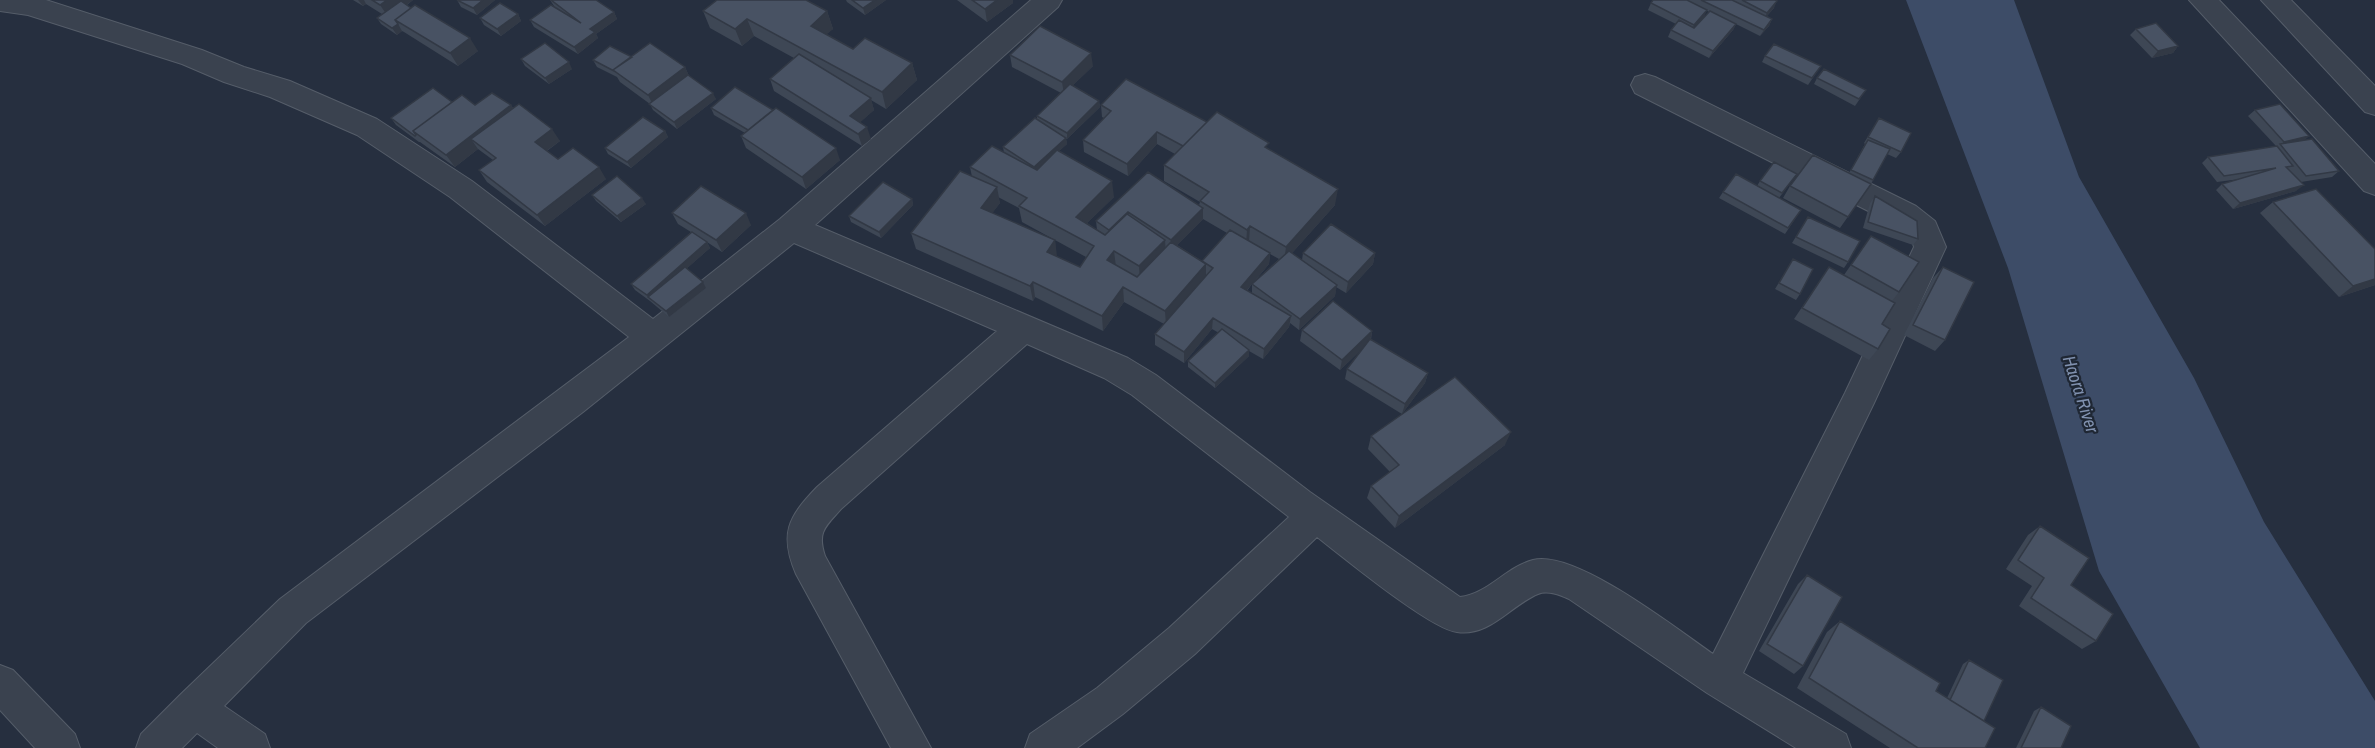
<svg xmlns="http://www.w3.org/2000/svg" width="2375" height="748" font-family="'Archivo Narrow',sans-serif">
  <rect width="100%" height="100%" fill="#262f3f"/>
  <path fill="#3d4c67" d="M 1906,0 L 2014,0 L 2079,177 L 2194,378 L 2264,522 L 2375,701 L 2375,748 L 2200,748 L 2099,571 L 2008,268 Z"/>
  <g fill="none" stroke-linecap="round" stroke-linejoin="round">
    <g stroke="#555d69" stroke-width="2">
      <path id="minor" d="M 0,0 L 46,0 L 202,50 L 244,67 L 290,81 L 377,119 L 472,181 L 653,319 L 780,219 L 1031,0 L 1062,0 L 1058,7 L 815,225 L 1128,358 L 1156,375 L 1310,492 L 1460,597 C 1488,594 1506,567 1533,560 C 1575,549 1677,629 1713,654 L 1845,393 L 1914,247 L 1911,237 L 1894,224 L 1635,93 L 1631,85 L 1635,77 L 1645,74 L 1655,77 L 1916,206 L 1935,221 L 1946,247 L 1874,403 L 1743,673 L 1846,734 L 1851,748 L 1796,748 L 1707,693 L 1569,599 C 1560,595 1548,590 1538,594 C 1511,605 1490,637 1457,632 C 1430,629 1343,557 1317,537 L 1195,654 L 1123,714 L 1077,748 L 1025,748 L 1030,734 L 1097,688 L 1169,628 L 1289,517 L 1132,395 L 1104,378 L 1027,344 L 841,509 C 825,527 817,532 825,556 L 931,748 L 891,748 L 796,574 C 779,534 788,517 817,487 L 997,331 L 794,243 L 583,412 L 306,623 L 224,706 L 265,734 L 270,748 L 218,748 L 197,733 L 182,748 L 136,748 L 141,734 L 180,695 L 280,599 L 629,337 L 450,197 L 357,135 L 270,97 L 224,82 L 182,64 L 28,15 L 0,11 Z
        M 2189,0 L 2219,0 L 2375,164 L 2375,195 L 2364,191 Z
        M 2261,0 L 2291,0 L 2375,86 L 2375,115 L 2365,112 Z
        M 0,665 L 13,670 L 75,734 L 80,748 L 35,748 L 0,710 Z"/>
    </g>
    <use href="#minor" fill="#3a424f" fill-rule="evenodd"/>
  </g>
  <path fill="#3e4755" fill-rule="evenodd" d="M 353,0 L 413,0 L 407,5 L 478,51 L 458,66 L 404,32 L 402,31 L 397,35 L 381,24 L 377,18 L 382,14 L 366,4 L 363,6 Z
    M 457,0 L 495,0 L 477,15 L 461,7 Z
    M 550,0 L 614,12 L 617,19 L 596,34 L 598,38 L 578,54 L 534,27 L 530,20 L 554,6 Z
    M 846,0 L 886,0 L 865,15 L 847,2 Z
    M 957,0 L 1013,0 L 1013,3 L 987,22 Z
    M 1653,0 L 1775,0 L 1774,8 L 1767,16 L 1772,19 L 1769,26 L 1760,36 L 1736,24 L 1733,30 L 1709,58 L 1668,37 L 1671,30 L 1676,24 L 1648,10 L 1651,3 ZM 1706,10 L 1709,12 L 1694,28 L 1704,17 Z
    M 703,11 L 827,11 L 833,29 L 826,34 L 853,49 L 912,63 L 917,80 L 886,109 L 871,100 L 874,110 L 860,122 L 871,139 L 862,146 L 774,91 L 770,79 L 794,58 L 754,36 L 742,46 L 710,28 Z
    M 518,14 L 521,21 L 501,36 L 484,25 L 480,18 Z
    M 2136,29 L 2178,46 L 2173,53 L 2152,58 L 2130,35 Z
    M 1010,55 L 1093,66 L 1072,86 L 1099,101 L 1100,107 L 1067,139 L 1066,139 L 1067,144 L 1059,151 L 1114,197 L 1087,223 L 1097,230 L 1096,221 L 1148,172 L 1199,205 L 1200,202 L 1164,181 L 1164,165 L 1175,154 L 1157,144 L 1128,176 L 1084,152 L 1083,140 L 1104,118 L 1102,117 L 1101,105 L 1207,122 L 1269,149 L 1335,205 L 1292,253 L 1302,260 L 1303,253 L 1375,253 L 1373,264 L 1346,293 L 1336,287 L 1335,296 L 1299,330 L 1290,323 L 1289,327 L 1263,359 L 1249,351 L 1249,356 L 1215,388 L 1188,367 L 1188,361 L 1219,333 L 1212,329 L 1184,363 L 1155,345 L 1155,334 L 1164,324 L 1124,302 L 1103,331 L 1035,297 L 1033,301 L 916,249 L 911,233 L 972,177 L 970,167 L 1004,153 L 1003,147 L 1037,119 L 1037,116 L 1061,93 L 1012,67 ZM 998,197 L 1019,208 L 1022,222 L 1086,257 L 1080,267 L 1056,257 L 1055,240 L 992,213 L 1000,203 ZM 1203,219 L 1227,233 L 1202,261 L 1177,245 ZM 1270,254 L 1279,259 L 1254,282 L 1269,264 ZM 1252,284 L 1252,293 L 1247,291 Z
    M 1765,56 L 1821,66 L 1808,85 L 1762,62 Z
    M 632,57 L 685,67 L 689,76 L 716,99 L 677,129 L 653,110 L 650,104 L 620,82 L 617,77 L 597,67 L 593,60 Z
    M 521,59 L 572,69 L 549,84 L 525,66 Z
    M 1817,78 L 1866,90 L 1855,106 L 1814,84 Z
    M 452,102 L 475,105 L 511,105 L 513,108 L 560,141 L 547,151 L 558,159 L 606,179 L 545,226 L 487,182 L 479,170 L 493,160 L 478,149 L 455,167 L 420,142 L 419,142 L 396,125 L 391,118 Z
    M 711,108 L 840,160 L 806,189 L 746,148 L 741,136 L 745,133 L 714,115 Z
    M 2255,110 L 2309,136 L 2304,140 L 2339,171 L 2332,177 L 2301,182 L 2296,191 L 2233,209 L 2216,190 L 2222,184 L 2240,179 L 2217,182 L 2202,163 L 2208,157 L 2276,146 L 2248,116 Z
    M 1879,118 L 1901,152 L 1896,158 L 1887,154 L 1871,184 L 1840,228 L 1783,198 L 1790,186 L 1849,173 L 1865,144 L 1864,143 Z
    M 665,131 L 668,137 L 631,168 L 608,154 L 605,148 Z
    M 1797,174 L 1779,198 L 1801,210 L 1785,234 L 1719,198 L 1723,192 L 1757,186 L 1760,181 Z
    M 592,195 L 646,204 L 621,222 L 596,201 Z
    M 1875,196 L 1918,239 L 1913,245 L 1863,228 L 1870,203 Z
    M 912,199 L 913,205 L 881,238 L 851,222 L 849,216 Z
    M 2273,202 L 2375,285 L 2339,297 L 2260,213 Z
    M 672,213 L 751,225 L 722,252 L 707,242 L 710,248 L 686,269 L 703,282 L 706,288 L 669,317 L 650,301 L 635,290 L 631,284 L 691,232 L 678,224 Z
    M 1808,217 L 1848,262 L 1844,268 L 1792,243 Z
    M 1871,236 L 1899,292 L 1892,301 L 1882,324 L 1878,349 L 1869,360 L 1794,319 L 1829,267 L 1844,275 Z
    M 1793,259 L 1800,294 L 1796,300 L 1775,289 Z
    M 1943,267 L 1945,340 L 1935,351 L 1904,335 L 1933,278 Z
    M 1302,330 L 1372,331 L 1371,340 L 1428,373 L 1425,383 L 1402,414 L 1345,379 L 1347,369 L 1362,349 L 1340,370 L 1300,341 Z
    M 1371,436 L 1505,445 L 1395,528 L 1367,498 L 1371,486 L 1390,472 L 1368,449 Z
    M 2040,526 L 2071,585 L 2096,641 L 2082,649 L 2019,606 L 2032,586 L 2006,569 L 2028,535 Z
    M 1807,575 L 1803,666 L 1794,674 L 1759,651 L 1798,584 Z
    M 1840,621 L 1936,691 L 1947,698 L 1963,664 L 1969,660 L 1984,721 L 1985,748 L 1890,748 L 1797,688 L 1827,632 Z
    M 2041,707 L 2061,748 L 2016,748 L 2034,711 Z"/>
  <path fill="#323945" d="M 358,0 L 364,0 L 366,4 L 363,6 Z
    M 387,0 L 413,0 L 389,18 L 380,5 Z
    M 483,0 L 495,0 L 477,15 L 473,8 Z
    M 875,0 L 886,0 L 865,15 L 863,8 Z
    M 997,0 L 1013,0 L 1013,3 L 987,22 L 985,9 Z
    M 1777,1 L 1774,8 L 1764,19 L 1767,13 Z
    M 1707,10 L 1704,17 L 1691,31 L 1694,25 Z
    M 827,11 L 833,29 L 817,43 L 811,26 Z
    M 614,12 L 617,19 L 596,34 L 598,38 L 578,54 L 574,47 L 590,29 Z
    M 518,14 L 521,21 L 501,36 L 497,29 Z
    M 747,19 L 754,36 L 742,46 L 735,29 Z
    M 1772,19 L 1769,26 L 1760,36 L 1764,30 Z
    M 398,24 L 402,31 L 397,35 L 392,28 Z
    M 1736,24 L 1733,30 L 1709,58 L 1713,51 Z
    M 470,38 L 478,51 L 458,66 L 450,53 Z
    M 2178,46 L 2173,53 L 2152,58 L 2158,51 Z
    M 1091,53 L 1093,66 L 1064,94 L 1062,82 Z
    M 569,62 L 572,69 L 549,84 L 545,78 Z
    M 912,63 L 917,80 L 886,109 L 882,92 Z
    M 685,67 L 691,80 L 654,107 L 648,95 Z
    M 713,93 L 716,99 L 677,129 L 674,122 Z
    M 871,98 L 874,110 L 854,128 L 850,116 Z
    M 1099,101 L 1100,107 L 1067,139 L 1067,133 Z
    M 511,105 L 519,117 L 471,139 L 478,149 L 455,167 L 446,155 Z
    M 867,127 L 871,139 L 862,146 L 858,134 Z
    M 552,129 L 560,141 L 542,154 L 535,142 Z
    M 665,131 L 668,137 L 631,168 L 627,162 Z
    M 1157,132 L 1157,144 L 1128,176 L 1127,164 Z
    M 2309,136 L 2302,142 L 2280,145 L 2284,142 Z
    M 1066,138 L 1067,144 L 1035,173 L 1034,167 Z
    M 836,148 L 840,160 L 806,189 L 802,177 Z
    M 599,167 L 606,179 L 545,226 L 537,215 Z
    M 1112,181 L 1114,197 L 1078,232 L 1076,217 Z
    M 2304,185 L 2296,191 L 2233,209 L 2240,203 Z
    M 997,187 L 1000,203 L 984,224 L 981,208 Z
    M 1338,189 L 1335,205 L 1284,262 L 1286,247 Z
    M 642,198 L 646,204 L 621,222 L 617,216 Z
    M 912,199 L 913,205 L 881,238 L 879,232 Z
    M 1203,208 L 1203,219 L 1171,251 L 1171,240 Z
    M 746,213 L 751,225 L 722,252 L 716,240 Z
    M 1250,226 L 1249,242 L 1246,245 L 1247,230 Z
    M 1055,240 L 1057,256 L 1049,268 L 1047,252 Z
    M 1165,240 L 1166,255 L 1140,281 L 1139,266 Z
    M 707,242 L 710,248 L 651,300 L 648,297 L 650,301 L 647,295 Z
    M 1114,251 L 1116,267 L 1107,260 Z
    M 1270,253 L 1269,264 L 1240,298 L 1241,287 Z
    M 1375,253 L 1373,264 L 1346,293 L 1348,282 Z
    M 1206,264 L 1206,279 L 1166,325 L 1165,311 Z
    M 2375,279 L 2375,285 L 2339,297 L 2353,286 Z
    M 703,282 L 706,288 L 669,317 L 666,311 Z
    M 1033,282 L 1035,297 L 1033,301 L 1030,286 Z
    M 1337,285 L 1335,296 L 1299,330 L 1300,319 Z
    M 1123,287 L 1124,302 L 1103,331 L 1102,316 Z
    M 1291,316 L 1289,327 L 1263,359 L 1264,349 Z
    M 1213,318 L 1212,329 L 1184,363 L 1184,352 Z
    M 1372,331 L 1370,342 L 1340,370 L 1342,360 Z
    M 1249,350 L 1249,356 L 1215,388 L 1215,383 Z
    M 1428,373 L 1425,383 L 1402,414 L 1405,404 Z
    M 1511,432 L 1505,445 L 1395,528 L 1399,516 Z"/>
  <path fill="#485263" stroke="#323945" stroke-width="1.5" d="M 372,0 L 387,0 L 380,5 Z
    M 457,0 L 483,0 L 473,8 Z
    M 551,0 L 596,0 L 614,12 L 590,29 L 595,32 L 574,47 L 530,20 L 551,5 L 581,23 Z
    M 717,0 L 806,0 L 827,11 L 811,26 L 853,49 L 865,38 L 912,63 L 882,92 L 747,19 L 735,29 L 703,11 Z
    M 852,0 L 875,0 L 863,8 Z
    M 972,0 L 997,0 L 985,9 Z
    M 1653,0 L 1687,0 L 1707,10 L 1694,25 L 1651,3 Z
    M 1701,0 L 1732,0 L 1772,19 L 1764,30 Z
    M 1742,0 L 1775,0 L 1777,1 L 1767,13 Z
    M 401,1 L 411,8 L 395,20 L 398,24 L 392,28 L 377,18 Z
    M 500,3 L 518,14 L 497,29 L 480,18 Z
    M 415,5 L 470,38 L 450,53 L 395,20 Z
    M 1710,11 L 1736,24 L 1713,51 L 1671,30 L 1679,20 L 1694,28 Z
    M 2156,23 L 2178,46 L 2158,51 L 2136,29 Z
    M 1040,26 L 1091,53 L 1062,82 L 1010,55 Z
    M 545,43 L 569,62 L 545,78 L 521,59 Z
    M 650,43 L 685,67 L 648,95 L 613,70 Z
    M 1774,44 L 1821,66 L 1812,78 L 1765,56 Z
    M 610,46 L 632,57 L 613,70 L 616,72 L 593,60 Z
    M 799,54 L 871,98 L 850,116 L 867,127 L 858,134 L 770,79 Z
    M 1824,69 L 1866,90 L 1859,99 L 1817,78 Z
    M 688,75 L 713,93 L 674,122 L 649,104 Z
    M 1126,79 L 1207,122 L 1183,146 L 1157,132 L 1127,164 L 1083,140 L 1111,111 L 1101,105 Z
    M 1070,84 L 1099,101 L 1067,133 L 1037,116 Z
    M 735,87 L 773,110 L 748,130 L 711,108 Z
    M 433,88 L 452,102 L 413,131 L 416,135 L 415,136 L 391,118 Z
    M 492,93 L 511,105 L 446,155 L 413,131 L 462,95 L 475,105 Z
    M 519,104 L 552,129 L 535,142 L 558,159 L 573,148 L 599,167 L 537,215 L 479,170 L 496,158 L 471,139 Z
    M 2280,104 L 2309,136 L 2284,142 L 2255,110 Z
    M 776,108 L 836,148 L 802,177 L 741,136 Z
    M 1217,112 L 1269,143 L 1265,147 L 1338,189 L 1286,247 L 1250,226 L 1247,230 L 1200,201 L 1209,192 L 1164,165 Z
    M 643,117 L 665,131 L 627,162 L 605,148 Z
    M 1035,118 L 1066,138 L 1034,167 L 1003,147 Z
    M 1879,118 L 1911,133 L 1901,152 L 1868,137 Z
    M 2312,139 L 2339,171 L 2306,176 L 2280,144 Z
    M 1868,140 L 1890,149 L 1873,180 L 1851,170 Z
    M 992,146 L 1037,170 L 1057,150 L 1112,181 L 1076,217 L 1105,235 L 1127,214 L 1165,240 L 1139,266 L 1114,251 L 1107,260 L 1137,277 L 1171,242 L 1206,264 L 1165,311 L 1123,287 L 1102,316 L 1033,282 L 1030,286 L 911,233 L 960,171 L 997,187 L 981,208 L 1055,240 L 1047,252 L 1080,267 L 1094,246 L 1019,206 L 1027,198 L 970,167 Z
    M 2277,146 L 2293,166 L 2286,167 L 2304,185 L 2240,203 L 2222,184 L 2276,168 L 2224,176 L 2208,157 Z
    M 1813,155 L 1871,184 L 1848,217 L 1790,186 Z
    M 1774,162 L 1797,174 L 1782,193 L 1760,181 Z
    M 1148,172 L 1203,208 L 1171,240 L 1128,212 L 1109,230 L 1096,221 Z
    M 1736,174 L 1801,210 L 1788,228 L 1723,192 Z
    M 617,176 L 642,198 L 617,216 L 592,195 Z
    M 883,182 L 912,199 L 879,232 L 849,216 Z
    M 701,186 L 746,213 L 716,240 L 672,213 Z
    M 2316,189 L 2375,249 L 2375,279 L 2353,286 L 2273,202 Z
    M 1875,196 L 1917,221 L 1918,239 L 1868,222 Z
    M 1808,217 L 1860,241 L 1848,262 L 1796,237 Z
    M 1331,224 L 1375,253 L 1348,282 L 1303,253 Z
    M 1230,230 L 1270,253 L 1241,287 L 1291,316 L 1264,349 L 1213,318 L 1184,352 L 1155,334 L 1213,268 L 1202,261 Z
    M 692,232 L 707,242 L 647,295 L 631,284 Z
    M 1871,236 L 1919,262 L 1899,292 L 1851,265 Z
    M 1289,251 L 1337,285 L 1300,319 L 1252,284 Z
    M 1793,259 L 1813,269 L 1800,294 L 1779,283 Z
    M 685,267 L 703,282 L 666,311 L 648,297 Z
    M 1829,267 L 1895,303 L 1882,324 L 1890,329 L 1878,349 L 1802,308 Z
    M 1943,267 L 1974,282 L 1945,340 L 1913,325 Z
    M 1333,301 L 1372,331 L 1342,360 L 1302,330 Z
    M 1222,329 L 1249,350 L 1215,383 L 1188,361 Z
    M 1370,339 L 1428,373 L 1405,404 L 1347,369 Z
    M 1455,377 L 1511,432 L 1399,516 L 1371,486 L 1399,465 L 1371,436 Z
    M 2040,526 L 2089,558 L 2071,585 L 2113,614 L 2096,641 L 2031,598 L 2044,578 L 2018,560 Z
    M 1807,575 L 1842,597 L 1803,666 L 1767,644 Z
    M 1840,621 L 1940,683 L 1936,691 L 1995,728 L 1985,748 L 1918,748 L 1809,678 Z
    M 1969,660 L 2003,680 L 1984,721 L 1950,700 Z
    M 2041,707 L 2071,726 L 2061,748 L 2021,748 Z"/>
  <g text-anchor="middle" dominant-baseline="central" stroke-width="4.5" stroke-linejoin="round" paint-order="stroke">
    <g font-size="18" font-style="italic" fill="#8091af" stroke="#1f2734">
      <text transform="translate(2081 394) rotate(72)">Haora River</text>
    </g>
  </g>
</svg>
